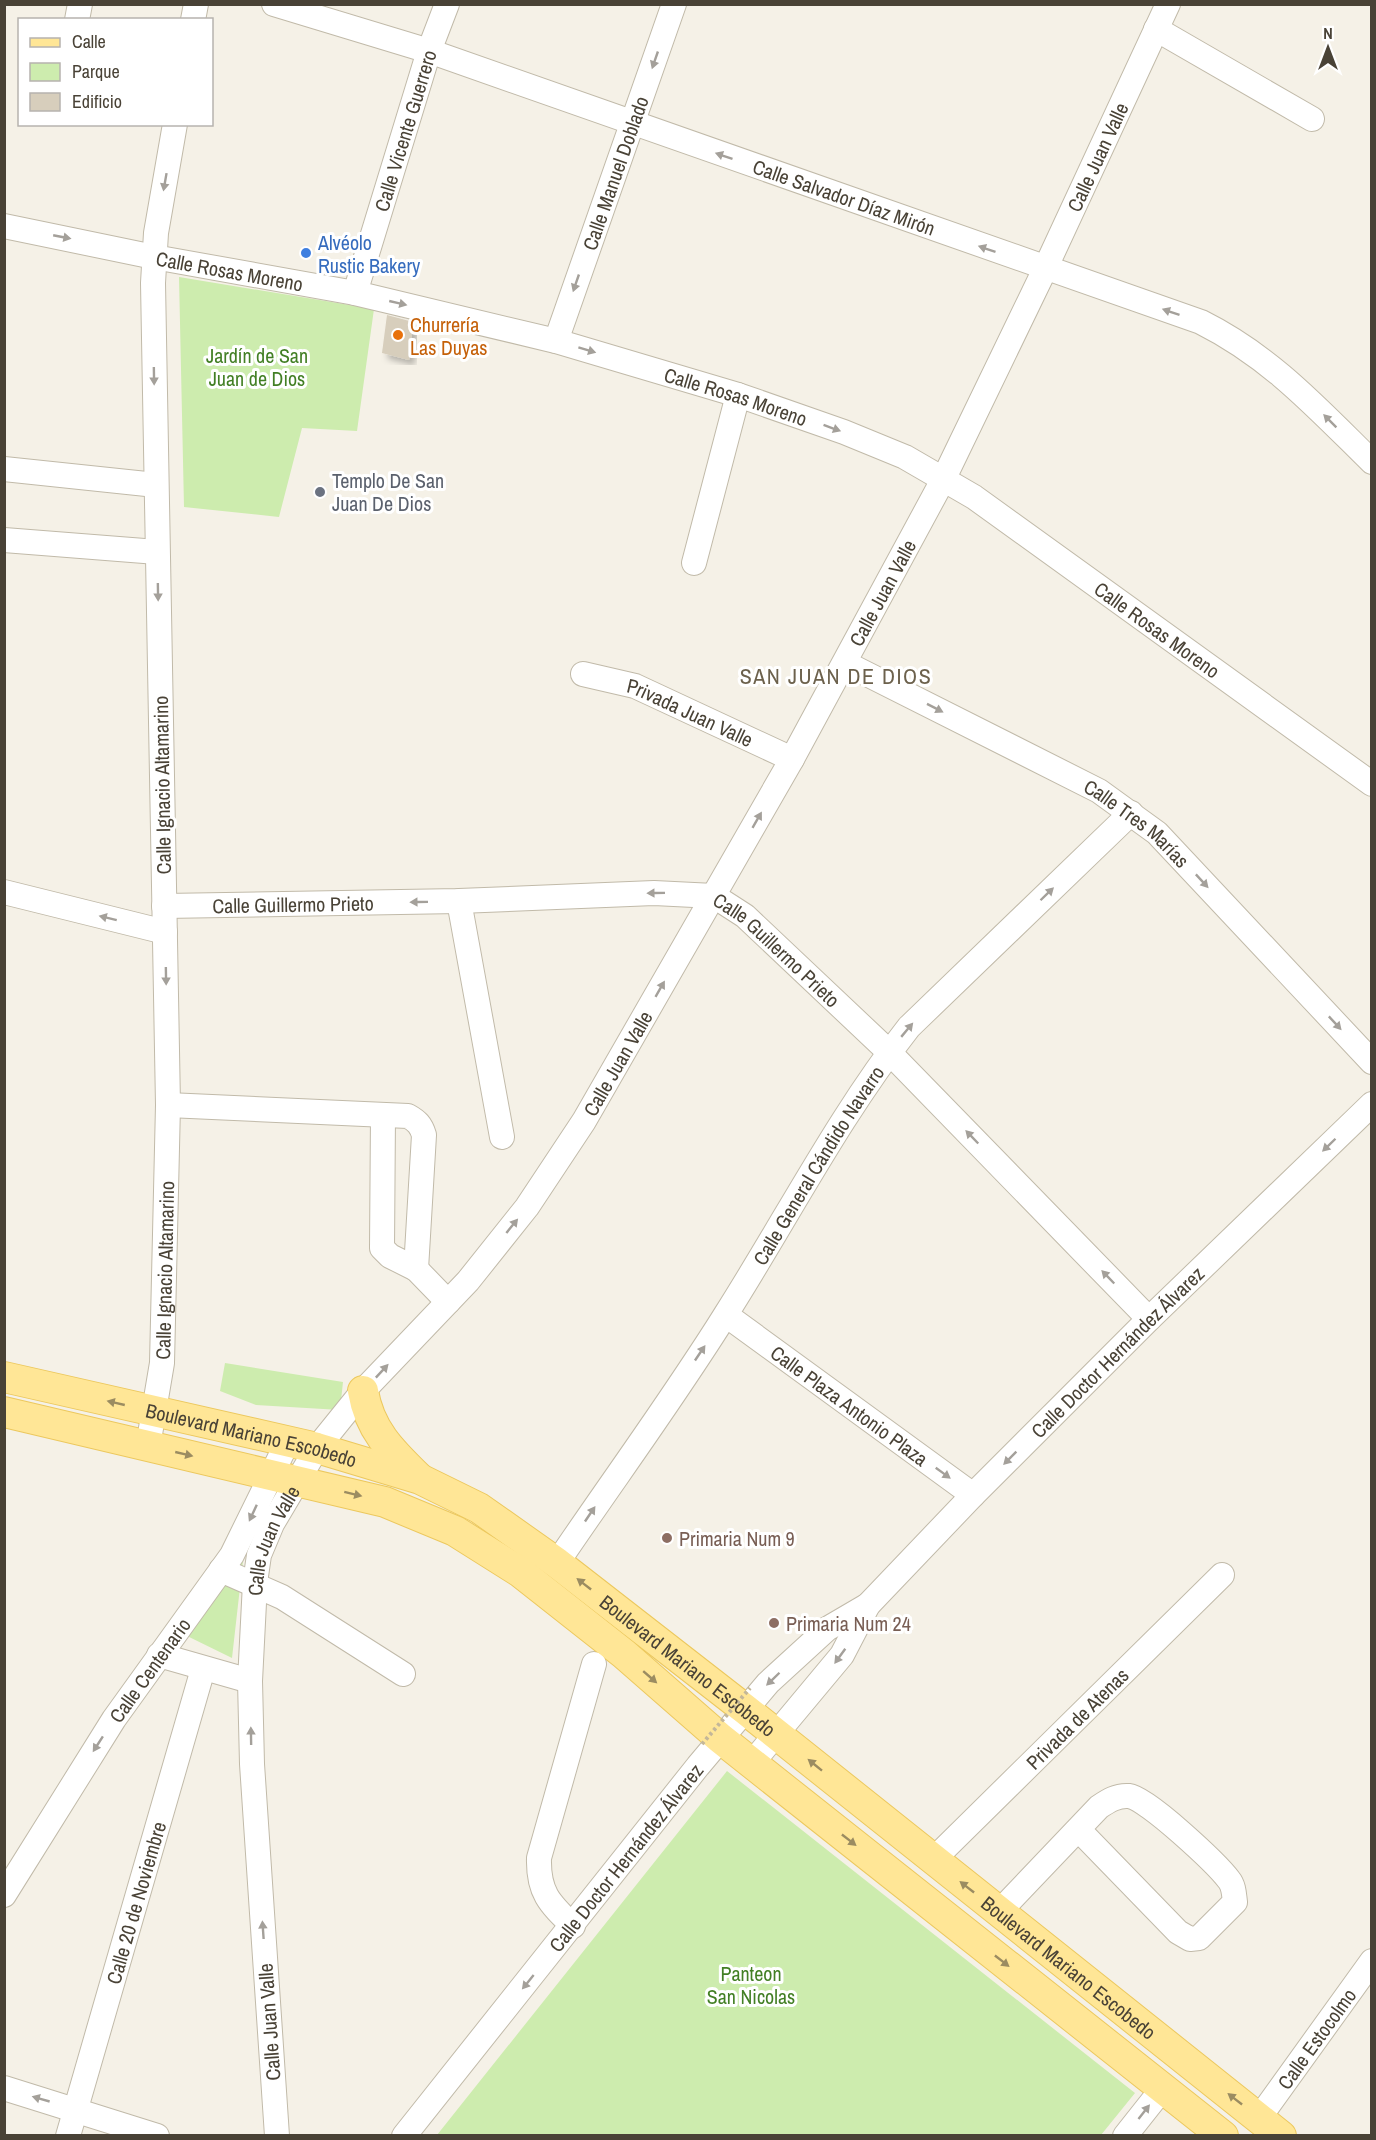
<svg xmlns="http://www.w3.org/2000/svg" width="1376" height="2140" font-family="'Archivo Narrow',sans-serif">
  <defs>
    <filter id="shadow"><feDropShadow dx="5.5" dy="5.5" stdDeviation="3" flood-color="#0004"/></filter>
  </defs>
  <rect width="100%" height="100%" fill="#f5f1e7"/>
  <path fill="#cdecae" d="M 179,277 L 374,309 L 357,431 L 302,428 L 279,517 L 184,507 Z
    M 225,1363 L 343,1382 L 340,1410 L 256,1405 L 220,1391 Z
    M 245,1543 L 232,1658 L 183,1634 Z
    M 727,1771 L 1135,2093 L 1101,2135 L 437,2135 Z"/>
  <path fill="#d7cebc" filter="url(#shadow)" d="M 387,315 L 413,322 L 409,360 L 382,353 Z"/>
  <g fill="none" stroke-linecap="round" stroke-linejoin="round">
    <g stroke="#c1baa9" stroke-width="26">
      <g id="minor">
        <path id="s1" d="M 274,4 L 429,51 L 1201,322 C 1271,357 1317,408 1372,462"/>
        <path d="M 77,20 L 80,4"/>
        <path d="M 193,20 L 196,4"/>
        <path d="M 1156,29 L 1312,119"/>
        <path id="s2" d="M 4,226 L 154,257 L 355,293 L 556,341 L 738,395 L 844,432 L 905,457 L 974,497 L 1372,784"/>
        <path id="s3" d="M 355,293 L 429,51 L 447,4"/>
        <path id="s4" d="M 556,341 L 674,4"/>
        <path d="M 4,469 L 156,485"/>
        <path d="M 4,540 L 157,552"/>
        <path d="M 694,563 L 738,395"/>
        <path id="s5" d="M 845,663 L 1099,791 L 1157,833 L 1372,1062"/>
        <path id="s6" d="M 583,674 L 635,686 L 792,759"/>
        <path d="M 4,892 L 165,932"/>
        <path d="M 459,901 L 502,1137"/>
        <path id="s7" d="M 164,906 L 459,901 L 654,893 L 714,896 L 745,916 L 889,1052 L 1149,1319"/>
        <path d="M 168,1105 L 408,1116 C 417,1121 421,1125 424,1135 L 416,1269"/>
        <path d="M 383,1115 L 382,1248 L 390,1256 L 416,1269 L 448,1302"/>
        <path id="s8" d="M 726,1315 L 973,1495"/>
        <path id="s9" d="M 148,1446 L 162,1363 L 168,1105 L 153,283 L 156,233 L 175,124"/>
        <path id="s10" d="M 557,1563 C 613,1480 673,1399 726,1314 C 787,1218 839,1116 909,1027 L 1131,813"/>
        <path d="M 221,1570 L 282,1597 L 403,1674"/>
        <path d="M 159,1655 L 250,1681"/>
        <path d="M 752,1763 L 842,1655 L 868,1605"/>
        <path id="s11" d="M 933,1860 L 1222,1575"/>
        <path id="s12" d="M 4,1895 L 114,1719 L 232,1555 L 288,1441"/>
        <path d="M 999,1912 L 1099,1807 C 1108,1801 1117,1795 1129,1796 C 1147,1798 1217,1864 1229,1880 C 1234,1886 1234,1895 1235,1902 L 1199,1938 L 1190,1939 L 1178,1932 L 1078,1829"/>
        <path d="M 573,1926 C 549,1903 538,1892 539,1858 L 594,1664"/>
        <path d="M 4,2088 L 157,2136"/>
        <path id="s13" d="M 1259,2118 L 1372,1961"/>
        <path id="s14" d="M 68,2136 L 203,1669"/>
        <path id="s15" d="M 277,2136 L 252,1764 L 250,1681 L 255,1583 L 259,1555 L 272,1524 L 317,1448 L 363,1391 L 468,1281 L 527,1207 L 584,1121 L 792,759 L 944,478 L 1045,269 L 1168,4"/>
        <path id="s16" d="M 404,2136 L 698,1766 L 768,1683 L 827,1629 L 868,1605 L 973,1495 L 1149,1319 L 1372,1104"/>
        <path d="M 1125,2136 L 1163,2088"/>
      </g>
    </g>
    <g stroke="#ecc85e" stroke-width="32">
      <g id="major">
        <path id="s17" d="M 4,1377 L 317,1448 L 420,1479 L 479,1508 L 557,1563 L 746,1710 L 1281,2136"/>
        <path d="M 363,1391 C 369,1429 391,1451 418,1477"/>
        <path d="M 4,1412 L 385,1502 L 455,1531 L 520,1572 L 624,1654 L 720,1738 L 1223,2136"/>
      </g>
    </g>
    <use href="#minor" stroke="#fff" stroke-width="24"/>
    <use href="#major" stroke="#ffe696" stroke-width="30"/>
    <path stroke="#c4b799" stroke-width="4" stroke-dasharray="3 3" stroke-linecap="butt" d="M 702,1744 L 750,1688"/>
  </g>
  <defs><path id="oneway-solid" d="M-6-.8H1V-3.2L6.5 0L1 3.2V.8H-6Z" transform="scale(1.5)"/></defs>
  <g fill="#a4a09a">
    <use href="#oneway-solid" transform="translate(655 60) rotate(109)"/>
    <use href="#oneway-solid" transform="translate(724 156) rotate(-161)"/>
    <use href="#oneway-solid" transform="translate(165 182) rotate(100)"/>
    <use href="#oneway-solid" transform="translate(62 237) rotate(11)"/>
    <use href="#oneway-solid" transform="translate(987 249) rotate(-161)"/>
    <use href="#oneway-solid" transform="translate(576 283) rotate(109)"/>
    <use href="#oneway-solid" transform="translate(398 303) rotate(13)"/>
    <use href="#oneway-solid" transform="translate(1171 312) rotate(-161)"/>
    <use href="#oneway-solid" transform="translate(587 350) rotate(17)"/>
    <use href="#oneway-solid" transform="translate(154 376) rotate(89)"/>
    <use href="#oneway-solid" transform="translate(1330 421) rotate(-135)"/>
    <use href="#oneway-solid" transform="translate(832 428) rotate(20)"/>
    <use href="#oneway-solid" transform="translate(158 592) rotate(89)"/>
    <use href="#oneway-solid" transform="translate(935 708) rotate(27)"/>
    <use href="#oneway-solid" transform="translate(757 820) rotate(-60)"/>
    <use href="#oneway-solid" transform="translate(1202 881) rotate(47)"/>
    <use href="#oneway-solid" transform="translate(656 893) rotate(179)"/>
    <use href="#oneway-solid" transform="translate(1047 894) rotate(-44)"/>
    <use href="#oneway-solid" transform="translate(419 902) rotate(179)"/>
    <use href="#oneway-solid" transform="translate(108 918) rotate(-166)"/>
    <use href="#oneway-solid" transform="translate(166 976) rotate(89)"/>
    <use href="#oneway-solid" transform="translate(660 989) rotate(-60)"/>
    <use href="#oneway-solid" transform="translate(1335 1023) rotate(47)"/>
    <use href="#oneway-solid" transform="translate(907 1030) rotate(-50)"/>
    <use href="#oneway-solid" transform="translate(972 1137) rotate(-134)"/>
    <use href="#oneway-solid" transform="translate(1329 1145) rotate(136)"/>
    <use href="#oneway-solid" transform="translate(512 1226) rotate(-51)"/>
    <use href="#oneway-solid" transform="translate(1108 1277) rotate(-134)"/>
    <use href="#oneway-solid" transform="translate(700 1353) rotate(-56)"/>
    <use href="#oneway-solid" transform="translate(382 1371) rotate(-47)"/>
    <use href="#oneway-solid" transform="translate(1010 1458) rotate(135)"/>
    <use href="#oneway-solid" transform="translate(943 1473) rotate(36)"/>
    <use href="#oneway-solid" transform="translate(253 1513) rotate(115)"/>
    <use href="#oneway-solid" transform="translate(590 1514) rotate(-56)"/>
    <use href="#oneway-solid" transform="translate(840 1656) rotate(126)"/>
    <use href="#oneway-solid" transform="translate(773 1679) rotate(136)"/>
    <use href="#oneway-solid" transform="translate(251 1736) rotate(-91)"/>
    <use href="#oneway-solid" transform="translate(98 1744) rotate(123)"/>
    <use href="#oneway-solid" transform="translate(263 1930) rotate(-94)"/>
    <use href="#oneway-solid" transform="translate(528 1982) rotate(129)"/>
    <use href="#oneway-solid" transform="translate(41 2099) rotate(-164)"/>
    <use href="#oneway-solid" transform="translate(1144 2112) rotate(-52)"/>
  </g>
  <g fill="#9b8c61">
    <use href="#oneway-solid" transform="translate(116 1403) rotate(-167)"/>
    <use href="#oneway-solid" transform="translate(184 1454) rotate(13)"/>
    <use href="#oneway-solid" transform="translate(353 1494) rotate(14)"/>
    <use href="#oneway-solid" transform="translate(584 1584) rotate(-142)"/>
    <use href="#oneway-solid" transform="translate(650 1677) rotate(41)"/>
    <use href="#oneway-solid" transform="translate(815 1765) rotate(-141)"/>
    <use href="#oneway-solid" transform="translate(849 1840) rotate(38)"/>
    <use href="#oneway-solid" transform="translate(967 1887) rotate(-142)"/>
    <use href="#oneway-solid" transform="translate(1002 1961) rotate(38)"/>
    <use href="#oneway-solid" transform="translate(1235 2099) rotate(-142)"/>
  </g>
  <circle fill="#3f7fe0" stroke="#fff" stroke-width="2" cx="306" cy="253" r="6"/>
  <circle fill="#e8710a" stroke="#fff" stroke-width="2" cx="398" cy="335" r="6"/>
  <circle fill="#6b7280" stroke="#fff" stroke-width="2" cx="320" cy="492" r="6"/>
  <g fill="#8d6e63" stroke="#fff" stroke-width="2">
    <circle cx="667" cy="1538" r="6"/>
    <circle cx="774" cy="1623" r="6"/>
  </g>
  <g text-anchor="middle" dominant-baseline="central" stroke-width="6" stroke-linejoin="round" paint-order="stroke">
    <g font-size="20" fill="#494236" stroke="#fff">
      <text stroke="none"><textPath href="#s3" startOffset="170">Calle Vicente Guerrero</textPath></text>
      <text stroke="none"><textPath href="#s15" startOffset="2220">Calle Juan Valle</textPath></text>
      <text stroke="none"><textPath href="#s4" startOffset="178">Calle Manuel Doblado</textPath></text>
      <text stroke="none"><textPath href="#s1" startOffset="602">Calle Salvador Díaz Mirón</textPath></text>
      <text stroke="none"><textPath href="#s2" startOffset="230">Calle Rosas Moreno</textPath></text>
      <text stroke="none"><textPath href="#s2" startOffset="752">Calle Rosas Moreno</textPath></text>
      <text stroke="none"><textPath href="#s15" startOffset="1734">Calle Juan Valle</textPath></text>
      <text stroke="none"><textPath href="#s2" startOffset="1238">Calle Rosas Moreno</textPath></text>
      <text stroke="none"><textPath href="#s6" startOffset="114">Privada Juan Valle</textPath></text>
      <text transform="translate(162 785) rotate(-91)">Calle Ignacio Altamarino</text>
      <text stroke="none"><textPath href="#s5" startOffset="334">Calle Tres Marías</textPath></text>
      <text stroke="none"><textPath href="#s7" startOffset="129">Calle Guillermo Prieto</textPath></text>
      <text stroke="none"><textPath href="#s7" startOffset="633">Calle Guillermo Prieto</textPath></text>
      <text stroke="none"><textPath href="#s15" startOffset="1194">Calle Juan Valle</textPath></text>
      <text stroke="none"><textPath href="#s10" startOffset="476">Calle General Cándido Navarro</textPath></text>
      <text stroke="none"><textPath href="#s9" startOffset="177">Calle Ignacio Altamarino</textPath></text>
      <text stroke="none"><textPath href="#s16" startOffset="1064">Calle Doctor Hernández Álvarez</textPath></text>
      <text stroke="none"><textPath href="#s8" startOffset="153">Calle Plaza Antonio Plaza</textPath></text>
      <text stroke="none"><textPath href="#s17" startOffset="254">Boulevard Mariano Escobedo</textPath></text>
      <text stroke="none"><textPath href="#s15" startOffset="600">Calle Juan Valle</textPath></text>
      <text stroke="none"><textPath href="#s17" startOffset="756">Boulevard Mariano Escobedo</textPath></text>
      <text stroke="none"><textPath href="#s12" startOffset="268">Calle Centenario</textPath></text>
      <text stroke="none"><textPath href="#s11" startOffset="202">Privada de Atenas</textPath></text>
      <text stroke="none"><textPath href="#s16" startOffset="356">Calle Doctor Hernández Álvarez</textPath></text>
      <text stroke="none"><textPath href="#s14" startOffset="243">Calle 20 de Noviembre</textPath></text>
      <text stroke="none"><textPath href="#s17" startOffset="1242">Boulevard Mariano Escobedo</textPath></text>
      <text transform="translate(269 2022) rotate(-94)">Calle Juan Valle</text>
      <text stroke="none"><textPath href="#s13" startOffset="98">Calle Estocolmo</textPath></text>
    </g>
    <g font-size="20" fill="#366cbe" stroke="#fff" text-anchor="start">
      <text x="318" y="242">Alvéolo<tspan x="318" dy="23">Rustic Bakery</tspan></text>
    </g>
    <g font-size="20" fill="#c56008" stroke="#fff" text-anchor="start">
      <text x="410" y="324">Churrería<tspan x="410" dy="23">Las Duyas</tspan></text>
    </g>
    <g font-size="20" fill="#427f24" stroke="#fff">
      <text x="257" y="355">Jardín de San<tspan x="257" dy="23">Juan de Dios</tspan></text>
      <text x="751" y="1973">Panteon<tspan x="751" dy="23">San Nicolas</tspan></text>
    </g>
    <g font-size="20" fill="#5b616d" stroke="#fff" text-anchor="start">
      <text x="332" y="480">Templo De San<tspan x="332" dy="23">Juan De Dios</tspan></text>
    </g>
    <g font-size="20" fill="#785e54" stroke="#fff" text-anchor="start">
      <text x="679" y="1538">Primaria Num 9</text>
      <text x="786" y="1623">Primaria Num 24</text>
    </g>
    <g font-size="22" letter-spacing="1.5" fill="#6c614c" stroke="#fff">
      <text x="836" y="676">SAN JUAN DE DIOS</text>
    </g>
  </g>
  <rect width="1376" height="2140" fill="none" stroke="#494236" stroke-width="12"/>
  <rect x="18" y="18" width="195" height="108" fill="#ffffff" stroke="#b6b3af" stroke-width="1.5"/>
  <rect x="30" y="38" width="30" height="9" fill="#ffe696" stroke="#b6b3af" stroke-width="1.5"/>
  <text x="72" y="48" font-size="18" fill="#494236">Calle</text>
  <rect x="30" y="63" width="30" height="18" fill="#cdecae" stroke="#b6b3af" stroke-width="1.5"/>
  <text x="72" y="78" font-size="18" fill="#494236">Parque</text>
  <rect x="30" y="93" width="30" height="18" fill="#d7cebc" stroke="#b6b3af" stroke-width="1.5"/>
  <text x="72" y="108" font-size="18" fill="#494236">Edificio</text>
  <g transform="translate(1328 48)" stroke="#ffffff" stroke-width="4.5" paint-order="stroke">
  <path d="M0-4.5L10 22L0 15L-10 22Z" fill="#494236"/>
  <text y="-9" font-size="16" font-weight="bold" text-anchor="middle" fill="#494236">N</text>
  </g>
</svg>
